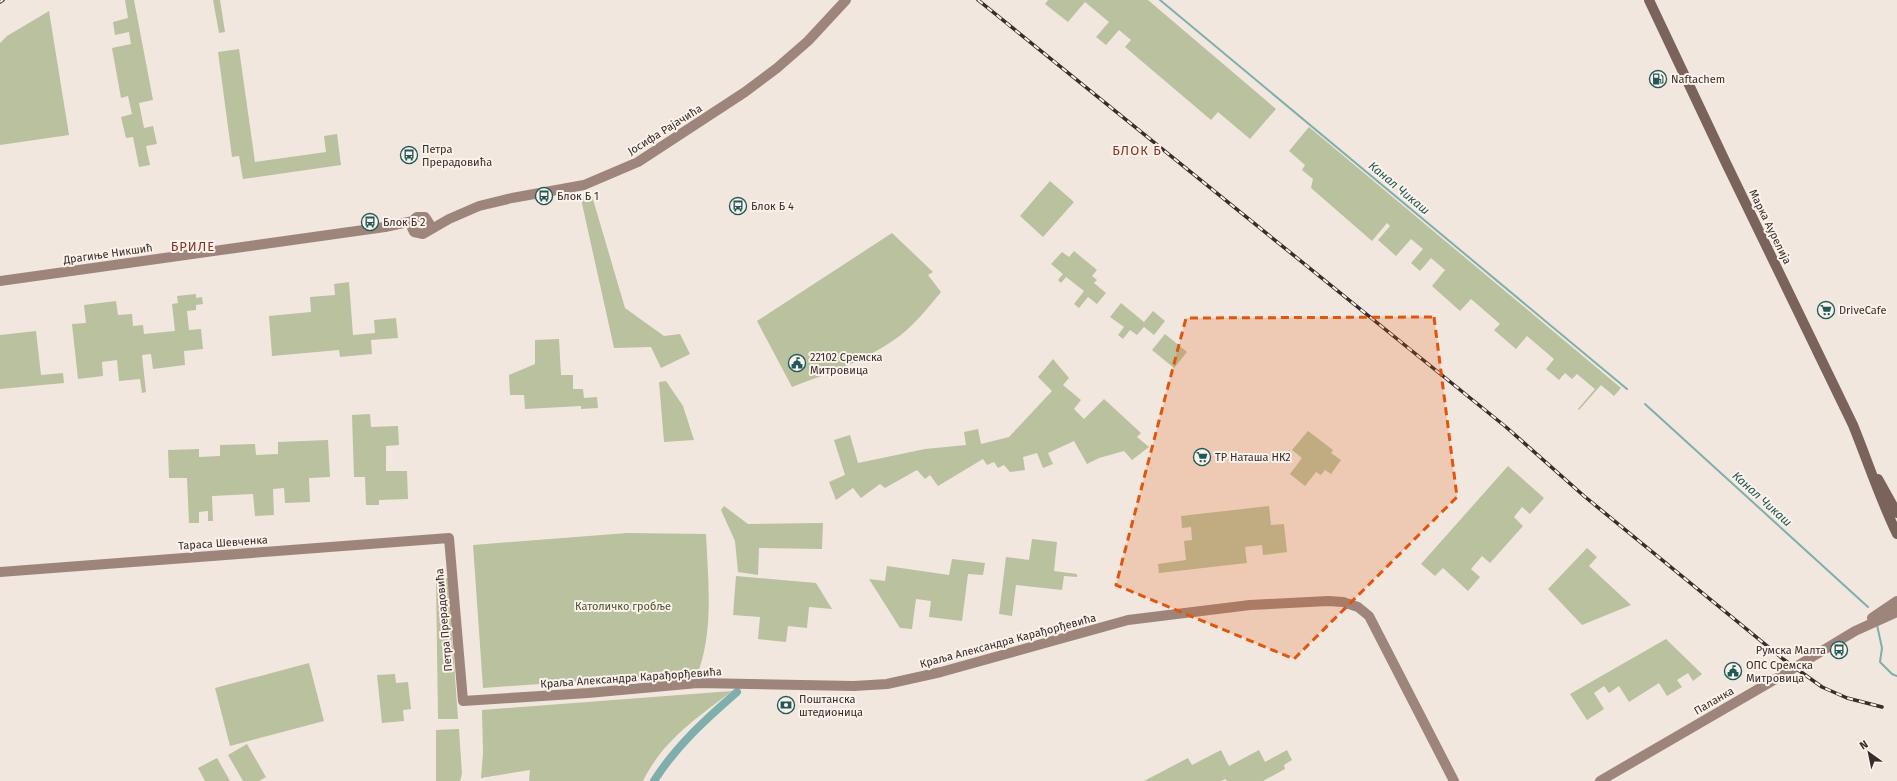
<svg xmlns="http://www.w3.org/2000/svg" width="1897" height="781" font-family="'Fira Sans',sans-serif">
  <rect width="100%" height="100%" fill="#f2e7de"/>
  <path fill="#b9c19e" d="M 125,0 L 134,0 L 153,100 L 139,103 L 144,128 L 153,126 L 157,144 L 146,146 L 150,165 L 139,167 L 133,137 L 126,138 L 121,117 L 132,114 L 128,96 L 121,98 L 112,48 L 131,44 L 129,32 L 115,35 L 113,22 L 128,18 Z
    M 213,0 L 220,0 L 225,32 L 219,33 Z
    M 1048,0 L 1148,0 L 1276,109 L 1250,139 L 1218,112 L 1211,120 L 1125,47 L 1131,40 L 1119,30 L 1106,45 L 1096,37 L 1109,22 L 1085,2 L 1068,22 L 1045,4 Z
    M 49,11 L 69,135 L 0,145 L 0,43 L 7,36 Z
    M 239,49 L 255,162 L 326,152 L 324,136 L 337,134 L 341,165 L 243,179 L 239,156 L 232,157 L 218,52 Z
    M 1309,127 L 1621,388 L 1614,396 L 1601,385 L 1579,410 L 1578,409 L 1595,389 L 1577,374 L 1572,379 L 1565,373 L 1559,380 L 1546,369 L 1554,359 L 1527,336 L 1516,349 L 1494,330 L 1500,324 L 1471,299 L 1460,311 L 1432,286 L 1445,270 L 1431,258 L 1420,271 L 1411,263 L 1423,249 L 1411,239 L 1396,256 L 1378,240 L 1390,226 L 1387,223 L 1372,241 L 1311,188 L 1313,179 L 1302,170 L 1305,165 L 1289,151 Z
    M 1050,181 L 1074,202 L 1043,237 L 1020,216 Z
    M 592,196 L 625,308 L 664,336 L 680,334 L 690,354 L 661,368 L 651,347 L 614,348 L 581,199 Z
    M 892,233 L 933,272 L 928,275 L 941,292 C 927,309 913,327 894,340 C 864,361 826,374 792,387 L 757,321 Z
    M 1074,251 L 1097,270 L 1092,276 L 1097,280 L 1094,283 L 1106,293 L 1097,304 L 1088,297 L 1079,308 L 1074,304 L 1084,291 L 1066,277 L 1061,283 L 1058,280 L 1063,274 L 1051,264 L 1062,252 L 1069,257 Z
    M 349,282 L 353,335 L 375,333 L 374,320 L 396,318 L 398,338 L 371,340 L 372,354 L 340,357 L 339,350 L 272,356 L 269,316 L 311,312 L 310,297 L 335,295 L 334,284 Z
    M 196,294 L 196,298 L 202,297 L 203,304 L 196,305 L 196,310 L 187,311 L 189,330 L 201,329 L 203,349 L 184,351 L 185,365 L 153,369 L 151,354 L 142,355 L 146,392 L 142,393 L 140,379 L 119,381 L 117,360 L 102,362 L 103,376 L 78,379 L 72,324 L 86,323 L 84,305 L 116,301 L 118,315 L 132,314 L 133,326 L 143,325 L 144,334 L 175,331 L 172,304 L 178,303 L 177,296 Z
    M 1121,303 L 1144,322 L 1153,311 L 1165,321 L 1154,335 L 1144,327 L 1137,335 L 1130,330 L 1123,339 L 1118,335 L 1124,327 L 1110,317 Z
    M 36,331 L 41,375 L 63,373 L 64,383 L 0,389 L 0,335 Z
    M 1165,334 L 1187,352 L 1174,368 L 1152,350 Z
    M 559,339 L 561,375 L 573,375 L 573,389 L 583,389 L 584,398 L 597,397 L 598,408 L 581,409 L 581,406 L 525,409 L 524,395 L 510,395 L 509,375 L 535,364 L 535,340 Z
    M 1053,359 L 1069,378 L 1063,385 L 1081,400 L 1074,409 L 1084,419 L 1104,399 L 1141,433 L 1137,437 L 1149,447 L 1132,460 L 1124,451 L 1099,458 L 1087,464 L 1074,441 L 1048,453 L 1053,464 L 1043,468 L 1037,453 L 1023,457 L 1025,470 L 1010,472 L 1004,465 L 998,468 L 994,462 L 987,465 L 983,459 L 938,486 L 930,475 L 925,479 L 917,470 L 885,488 L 880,484 L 861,498 L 853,488 L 836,500 L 829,482 L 845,475 L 834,440 L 850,435 L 858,463 L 925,449 L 966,445 L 964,432 L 978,429 L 981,444 L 1009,437 L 1052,391 L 1038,377 Z
    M 666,381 L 683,406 L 694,440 L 664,442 L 659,382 Z
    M 370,414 L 371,427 L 398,426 L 399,445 L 386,446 L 386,471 L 407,471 L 408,499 L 379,500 L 379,505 L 366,505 L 365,477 L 354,477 L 352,415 Z
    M 1308,431 L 1333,450 L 1331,453 L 1341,460 L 1331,474 L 1325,470 L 1321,475 L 1316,472 L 1305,486 L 1290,474 L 1302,458 L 1292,450 Z
    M 328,440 L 330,477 L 309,478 L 310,502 L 285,503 L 284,488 L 273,489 L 274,515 L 255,516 L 253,494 L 212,496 L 213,521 L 208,521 L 208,511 L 199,512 L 199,523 L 189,523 L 187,478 L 169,478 L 168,450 L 199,449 L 199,457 L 220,456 L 220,445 L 255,444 L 256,455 L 278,454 L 278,442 Z
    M 1508,466 L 1544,498 L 1530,514 L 1522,507 L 1514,517 L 1523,526 L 1490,563 L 1482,556 L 1471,569 L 1480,577 L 1468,591 L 1443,568 L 1435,576 L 1421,564 Z
    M 724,506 L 748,524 L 823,523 L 822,549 L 759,548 L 758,575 L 738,572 L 735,541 L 721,510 Z
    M 1269,506 L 1271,525 L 1284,524 L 1287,552 L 1263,555 L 1262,545 L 1245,547 L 1247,563 L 1159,573 L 1158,564 L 1186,560 L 1184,541 L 1192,540 L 1191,527 L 1182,528 L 1181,516 Z
    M 627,533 L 706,534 C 708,581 714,628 698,673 L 483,688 L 473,545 Z
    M 1032,539 L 1057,542 L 1054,571 L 1077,574 L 1077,577 L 1064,576 L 1062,590 L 1016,585 L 1012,616 L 999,614 L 1006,557 L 1029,560 Z
    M 1587,548 L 1597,557 L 1589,566 L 1631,605 L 1582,625 L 1548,589 Z
    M 952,559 L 985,563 L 983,575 L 968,574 L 962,621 L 929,617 L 931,601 L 916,599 L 912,629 L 900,628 L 869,579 L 885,581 L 887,566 L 949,575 Z
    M 736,576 L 816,583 L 832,609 L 809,607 L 807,628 L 788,626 L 786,642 L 758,639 L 760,617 L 733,615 Z
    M 448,578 L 458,719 L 438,719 L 436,580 Z
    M 1666,639 L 1702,674 L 1693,681 L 1688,673 L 1677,680 L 1682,687 L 1667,696 L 1659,683 L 1629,702 L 1619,686 L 1609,693 L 1604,686 L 1594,693 L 1604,709 L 1587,720 L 1570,694 Z
    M 309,663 L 324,721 L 230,746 L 215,688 Z
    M 395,674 L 396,683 L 408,682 L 411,709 L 403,710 L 404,721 L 382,723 L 377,675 Z
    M 732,691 C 697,718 663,740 643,781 L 529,781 L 530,770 L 481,778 L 483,753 L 482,710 Z
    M 459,729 L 462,774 L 460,781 L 436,781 L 436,730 Z
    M 247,744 L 266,777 L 259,781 L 243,781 L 228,755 Z
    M 1221,750 L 1229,766 L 1259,750 L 1265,762 L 1287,750 L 1292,760 L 1284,765 L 1285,769 L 1263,781 L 1227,781 L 1225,779 L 1221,781 L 1144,781 L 1188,758 L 1192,765 Z
    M 217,758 L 230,781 L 205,781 L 198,768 Z"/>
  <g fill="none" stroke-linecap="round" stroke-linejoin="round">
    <path stroke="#7eafac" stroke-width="2" d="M 1160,0 L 1627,389
      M 1645,404 L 1868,607
      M 1877,625 L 1882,648 L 1880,662 L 1892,674 L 1897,676"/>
    <path stroke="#7eafac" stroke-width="8" d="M 654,781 C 676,746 706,719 737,692"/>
    <path stroke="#9e857c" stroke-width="10" d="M 428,231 L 429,223 L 425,217 L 417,217 C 411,221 410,226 414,232 L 423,234 L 449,219 L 479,206 L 512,198 L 584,185 L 638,162 L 745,92 L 777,68 L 808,41 L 846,0
      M 0,281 L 385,227 L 413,221
      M 0,572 L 449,538 L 463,701 L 588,693 L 698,683 L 854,686 L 887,684 L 941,672 L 1128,620 L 1250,605 L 1328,601 L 1343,602 L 1358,607 L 1369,616 L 1454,781
      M 1872,618 L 1897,601
      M 1600,781 L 1779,677 L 1855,631 L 1897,612"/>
    <path stroke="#79635b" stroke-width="10" d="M 1649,0 L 1726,163 L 1853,425 C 1868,462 1880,499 1897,534
      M 1878,479 L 1897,513"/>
    <g stroke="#382d2a" stroke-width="3.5">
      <path id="rail" d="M 978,0 L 1506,427 L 1584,496 L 1783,659 L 1822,687 L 1847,698 L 1882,707
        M 0,2 L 3,0"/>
    </g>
    <use href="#rail" stroke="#faf2eb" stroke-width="2" stroke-dasharray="6" stroke-linecap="butt"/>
  </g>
  <path fill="#df570e" fill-opacity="0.2" stroke="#df570e" stroke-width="3" stroke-dasharray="8 5" stroke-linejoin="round" d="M 1434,317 L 1457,497 L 1294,659 L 1116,585 L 1186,318 Z"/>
  <defs>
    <g id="fuel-ring" transform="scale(0.9)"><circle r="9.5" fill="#faf2eb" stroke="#205957" stroke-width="1.5"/><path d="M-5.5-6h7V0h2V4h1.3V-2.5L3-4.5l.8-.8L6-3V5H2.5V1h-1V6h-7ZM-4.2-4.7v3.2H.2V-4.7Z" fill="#205957"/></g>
    <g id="bus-ring" transform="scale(0.9)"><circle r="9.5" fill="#faf2eb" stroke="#205957" stroke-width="1.5"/><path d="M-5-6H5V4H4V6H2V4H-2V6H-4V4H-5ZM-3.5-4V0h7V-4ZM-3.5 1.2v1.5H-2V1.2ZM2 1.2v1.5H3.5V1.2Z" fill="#205957"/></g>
    <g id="supermarket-ring" transform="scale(0.9)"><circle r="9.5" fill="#faf2eb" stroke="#205957" stroke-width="1.5"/><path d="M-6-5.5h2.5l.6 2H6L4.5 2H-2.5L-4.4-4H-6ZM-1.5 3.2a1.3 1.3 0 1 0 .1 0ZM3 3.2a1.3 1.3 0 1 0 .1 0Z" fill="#205957"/></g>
    <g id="civic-ring" transform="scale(0.9)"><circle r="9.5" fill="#faf2eb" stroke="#205957" stroke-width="1.5"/><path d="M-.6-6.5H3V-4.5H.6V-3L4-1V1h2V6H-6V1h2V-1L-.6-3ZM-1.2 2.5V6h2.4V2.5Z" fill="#205957"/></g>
    <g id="bank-ring" transform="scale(0.9)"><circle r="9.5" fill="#faf2eb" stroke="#205957" stroke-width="1.5"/><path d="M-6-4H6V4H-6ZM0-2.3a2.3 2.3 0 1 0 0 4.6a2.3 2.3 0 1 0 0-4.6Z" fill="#205957"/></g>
  </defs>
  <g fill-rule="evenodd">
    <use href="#fuel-ring" x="1658" y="79"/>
    <use href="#bus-ring" x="409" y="155"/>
    <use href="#bus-ring" x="544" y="196"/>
    <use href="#bus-ring" x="738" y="206"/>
    <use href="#bus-ring" x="370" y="222"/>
    <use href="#supermarket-ring" x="1826" y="310"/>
    <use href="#civic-ring" x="797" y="363"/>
    <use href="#supermarket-ring" x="1202" y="457"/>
    <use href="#bus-ring" x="1839" y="650"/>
    <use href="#civic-ring" x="1733" y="671"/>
    <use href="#bank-ring" x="786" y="705"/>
  </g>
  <g text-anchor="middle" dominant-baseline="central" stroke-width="4" stroke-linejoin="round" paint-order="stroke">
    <g font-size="11" fill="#382d2a" stroke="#faf2eb" text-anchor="start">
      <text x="1671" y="79">Naftachem</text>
      <text x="422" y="149">Петра<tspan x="422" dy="13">Прерадовића</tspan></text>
      <text x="557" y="196">Блок Б 1</text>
      <text x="751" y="206">Блок Б 4</text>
      <text x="383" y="222">Блок Б 2</text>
      <text x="1839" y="310">DriveCafe</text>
      <text x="810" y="357">22102 Сремска<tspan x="810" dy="13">Митровица</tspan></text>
      <text x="1215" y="457">ТР Наташа НК2</text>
      <text x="1826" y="650" text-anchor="end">Румска Малта</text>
      <text x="1746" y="665">ОПС Сремска<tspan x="1746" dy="13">Митровица</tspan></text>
      <text x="799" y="699">Поштанска<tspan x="799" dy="13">штедионица</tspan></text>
    </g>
    <g font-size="11" fill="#382d2a" stroke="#faf2eb">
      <text transform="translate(665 130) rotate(-32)">Јосифа Рајачића</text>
      <text transform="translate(1770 227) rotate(64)">Марка Аурелија</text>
      <text transform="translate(108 254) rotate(-8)">Драгиње Никшић</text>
      <text transform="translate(223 543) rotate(-4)">Тараса Шевченка</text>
      <text transform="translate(444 620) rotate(-95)">Петра Прерадовића</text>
      <text transform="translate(1008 641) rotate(-15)">Краља Александра Карађорђевића</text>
      <text transform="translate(631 678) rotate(-4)">Краља Александра Карађорђевића</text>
      <text transform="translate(1714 701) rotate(-30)">Паланка</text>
    </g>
    <g font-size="11" fill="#4b562e" stroke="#faf2eb">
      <text x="623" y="606">Католичко гробље</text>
    </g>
    <g font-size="12" font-style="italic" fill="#205957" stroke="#faf2eb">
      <text transform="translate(1399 188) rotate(40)">Канал Чикаш</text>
      <text transform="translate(1762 499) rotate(42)">Канал Чикаш</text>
    </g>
    <g font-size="13" letter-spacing="1" fill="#853324" stroke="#faf2eb">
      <text x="1137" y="150">БЛОК Б</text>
      <text x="193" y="246">БРИЛЕ</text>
    </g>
  </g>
  <g transform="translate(1869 753) rotate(327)" stroke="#faf2eb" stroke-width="3" paint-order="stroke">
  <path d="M0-3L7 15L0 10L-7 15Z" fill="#382d2a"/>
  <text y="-6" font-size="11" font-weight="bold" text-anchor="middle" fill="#382d2a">N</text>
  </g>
</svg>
